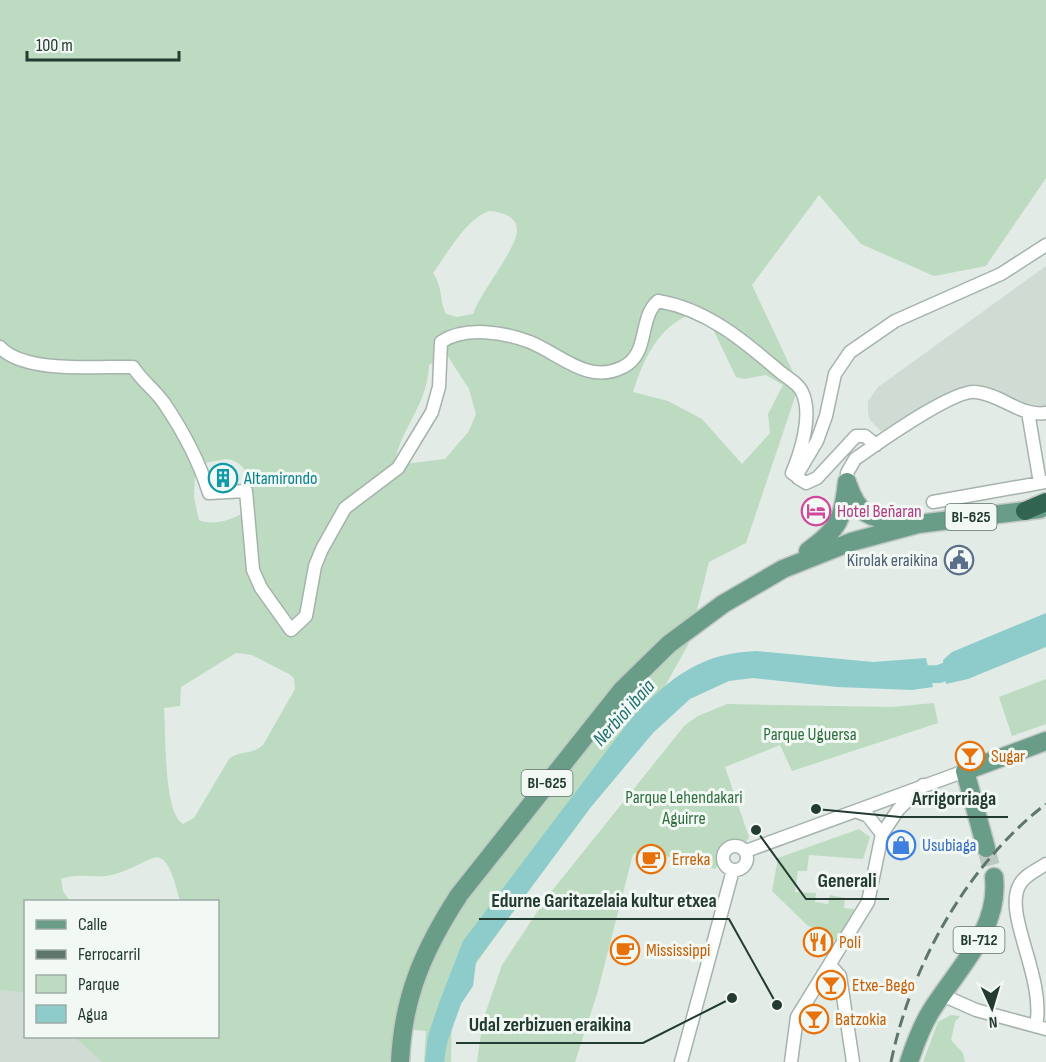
<svg xmlns="http://www.w3.org/2000/svg" width="1046" height="1062" font-family="'Sofia Sans Condensed',sans-serif">
  <rect width="100%" height="100%" fill="#e2ebe6"/>
  <path fill="#d0dbd4" d="M 1046,266 L 1046,406 L 1036,408 L 1020,403 L 997,389 L 975,384 L 944,395 L 882,432 L 870,420 L 868,413 L 868,401 L 878,387 Z
    M 0,990 L 25,993 L 26,1036 L 74,1037 L 102,1062 L 0,1062 Z"/>
  <path fill="#bcdbc0" fill-rule="evenodd" d="M 0,0 L 1046,0 L 1046,178 L 986,266 L 934,276 L 861,244 L 819,195 L 752,285 L 799,385 L 746,543 L 709,562 L 688,645 L 625,757 L 452,997 L 451,1062 L 424,1062 L 426,1031 L 406,1029 L 396,1040 L 389,1062 L 102,1062 L 74,1037 L 218,1036 L 218,902 L 180,901 C 162,830 155,865 111,875 C 93,879 78,872 61,879 L 63,891 L 70,901 L 26,902 L 25,993 L 0,990 ZM 489,211 C 500,212 517,215 517,230 C 517,249 481,291 473,314 L 457,317 L 446,314 C 439,300 443,287 433,273 C 448,253 465,220 489,211 ZM 692,314 L 710,323 L 736,377 L 744,379 L 766,375 L 783,385 L 768,414 L 770,433 L 742,464 L 702,419 L 668,401 L 633,392 C 643,360 659,325 692,314 ZM 447,355 L 469,389 L 476,414 L 469,431 L 445,459 L 405,464 L 395,461 C 403,424 427,406 429,365 ZM 226,459 C 244,461 250,476 252,493 L 242,514 C 230,520 213,526 199,520 L 194,498 L 195,473 L 205,463 ZM 236,653 L 252,655 L 289,674 L 294,678 L 295,689 L 263,745 C 253,755 239,750 229,759 L 194,818 L 183,824 C 163,813 166,731 164,708 L 180,706 L 181,687 Z
    M 1046,679 L 1046,724 L 1012,736 L 999,697 Z
    M 934,703 L 938,723 L 792,771 L 780,745 L 725,767 L 749,837 L 746,842 L 733,839 C 720,842 714,852 718,865 L 715,869 L 647,851 L 633,854 L 597,994 L 575,1062 L 477,1062 L 483,1020 L 502,965 L 547,897 L 685,725 L 698,716 L 727,704 L 891,707 Z
    M 859,829 L 870,837 L 863,859 L 809,855 L 807,871 L 798,871 L 795,892 L 816,893 L 815,902 L 828,904 L 830,895 L 845,898 L 844,908 L 860,910 L 838,942 L 807,925 L 772,891 L 778,858 Z
    M 951,1015 L 960,1016 L 955,1022 L 951,1040 L 963,1053 L 965,1062 L 923,1062 L 938,1022 Z"/>
  <path fill="#8ecccc" d="M 1046,613 L 1046,647 L 968,679 L 946,684 L 943,660 L 952,652 Z
    M 757,651 L 873,662 L 926,658 L 933,687 L 912,690 L 837,687 L 753,678 L 729,681 L 690,699 L 653,733 L 591,807 L 476,962 L 473,986 L 461,1004 L 447,1043 L 444,1062 L 425,1062 L 428,1036 L 439,1003 L 463,941 L 633,716 C 672,677 700,653 757,651 Z"/>
  <g fill="none" stroke-linecap="round" stroke-linejoin="round">
    <path stroke="#8ecccc" stroke-width="18" d="M 906,675 L 939,674 L 966,664"/>
    <path stroke="#bcc8c2" stroke-width="18" stroke-dasharray="18 9" stroke-linecap="butt" d="M 986,848 L 994,877"/>
    <g stroke="#a5b3ac" stroke-width="15">
      <path id="minor" d="M 0,347 C 24,374 99,366 133,367 C 142,381 155,390 164,403 C 183,431 199,461 209,493 L 246,491 L 253,570 L 261,588 L 291,630 L 306,616 L 315,566 L 322,549 L 345,508 L 398,468 L 432,412 L 439,387 L 441,342 C 465,326 504,332 530,342 C 560,354 588,385 623,367 C 650,354 638,318 658,301 C 706,309 743,340 779,371 C 786,377 799,384 802,392 C 813,414 801,452 792,473 L 797,476
        M 1028,412 L 1040,483
        M 876,445 L 865,436 L 856,436 L 817,478 L 806,483 L 798,478 L 798,473 L 817,441 L 826,416 L 835,374 L 850,352 L 895,321 L 1001,274 L 1046,245
        M 847,482 L 847,473 L 855,459 C 877,444 953,389 976,392 C 1001,394 1020,417 1046,413
        M 933,502 L 1046,482
        M 858,812 L 868,816 L 882,834
        M723 858a12 12 0 1 1 24 0a12 12 0 1 1-24 0Z
        M 746,851 L 965,771
        M 830,965 L 840,976 L 853,1062
        M 942,995 L 976,1010 L 1046,1029
        M 1036,1026 C 1046,977 1002,913 1020,884 C 1025,875 1037,870 1046,864
        M 681,1062 L 733,870
        M 791,1062 L 797,1017 L 868,902 L 882,834 L 898,810 L 923,785"/>
    </g>
    <g stroke="#c1c8c5" stroke-width="21">
      <path id="primary" d="M 848,485 C 861,522 875,517 910,523
        M 808,551 C 839,529 843,519 847,482
        M 986,848 L 965,771 L 1046,741
        M 400,1062 C 403,996 424,949 459,895 L 621,691 L 669,644 L 723,604 L 783,569 L 851,542 L 918,524 L 1040,509
        M 909,1062 C 915,1044 921,1027 931,1011 C 957,969 1000,930 994,877"/>
    </g>
    <g stroke="#c1c8c5" stroke-width="21">
      <path id="motorway" d="M 1025,511 L 1046,502"/>
    </g>
    <use href="#minor" stroke="#fff" stroke-width="12"/>
    <use href="#primary" stroke="#6a9d88" stroke-width="18"/>
    <use href="#motorway" stroke="#316552" stroke-width="18"/>
    <path stroke="#5e766c" stroke-width="3" stroke-dasharray="12 6" stroke-linecap="butt" d="M 891,1062 C 911,965 967,865 1046,804"/>
  </g>
  <defs>
    <g id="building-ring" transform="scale(1.5)"><circle r="9.5" fill="#f2f8f4" stroke="#0f9aa8" stroke-width="1.5"/><path d="M-4-6H4V6H1V3H-1V6H-4ZM-2.5-4.3h1.7v1.8h-1.7ZM.8-4.3h1.7v1.8H.8ZM-2.5-1h1.7V.8h-1.7ZM.8-1h1.7V.8H.8Z" fill="#0f9aa8"/></g>
    <g id="hotel-ring" transform="scale(1.5)"><circle r="9.5" fill="#f2f8f4" stroke="#d1479c" stroke-width="1.5"/><path d="M-6-4.5h1.5V1H6V5H4.5V3h-9V5H-6ZM-4 0a1.8 1.8 0 1 1 3.6 0ZM.5 0V-2.5h3Q6-2.5 6 0Z" fill="#d1479c"/></g>
    <g id="civic-ring" transform="scale(1.5)"><circle r="9.5" fill="#f2f8f4" stroke="#5c6f8a" stroke-width="1.5"/><path d="M-.6-6.5H3V-4.5H.6V-3L4-1V1h2V6H-6V1h2V-1L-.6-3ZM-1.2 2.5V6h2.4V2.5Z" fill="#5c6f8a"/></g>
    <g id="bar-ring" transform="scale(1.5)"><circle r="9.5" fill="#f2f8f4" stroke="#e8710a" stroke-width="1.5"/><path d="M-6-5H6L.8 .8V4.5H3.5V6h-7V4.5H-.8V.8Z" fill="#e8710a"/></g>
    <g id="shop-ring" transform="scale(1.5)"><circle r="9.5" fill="#f2f8f4" stroke="#3f7fe0" stroke-width="1.5"/><path d="M-5-2.5h2.3a2.7 3.5 0 0 1 5.4 0H5L5.5 6h-11ZM-1.5-2.5h3a1.5 2.3 0 0 0-3 0Z" fill="#3f7fe0"/></g>
    <g id="cafe-ring" transform="scale(1.5)"><circle r="9.5" fill="#f2f8f4" stroke="#e8710a" stroke-width="1.5"/><path d="M-5.5-4.5H6V0H3Q3 3.5 0 3.5H-2.5Q-5.5 3.5-5.5 0ZM3-3.2v2h1.7v-2ZM-6 4.5H4V6H-6Z" fill="#e8710a"/></g>
    <g id="restaurant-ring" transform="scale(1.5)"><circle r="9.5" fill="#f2f8f4" stroke="#e8710a" stroke-width="1.5"/><path d="M-5-6h1v4h1v-4h1v4h1v-4h1v5L-1.5 .5V6h-2V.5L-5-1ZM5-6V6H3V1.5H1.5Q1.5-4 5-6Z" fill="#e8710a"/></g>
  </defs>
  <g fill-rule="evenodd">
    <use href="#building-ring" x="223" y="478"/>
    <use href="#hotel-ring" x="816" y="511"/>
    <use href="#civic-ring" x="959" y="560"/>
    <use href="#bar-ring" x="970" y="756"/>
    <use href="#shop-ring" x="901" y="845"/>
    <use href="#cafe-ring" x="651" y="859"/>
    <use href="#restaurant-ring" x="818" y="942"/>
    <use href="#cafe-ring" x="625" y="950"/>
    <use href="#bar-ring" x="831" y="985"/>
    <use href="#bar-ring" x="814" y="1019"/>
  </g>
  <g text-anchor="middle" dominant-baseline="central" stroke-width="6" stroke-linejoin="round" paint-order="stroke">
    <g fill="#f2f8f4" stroke="#61746c" stroke-width="1.5">
      <rect x="945.5" y="504" width="51" height="26" rx="4.5"/>
      <rect x="521.5" y="770" width="51" height="26" rx="4.5"/>
      <rect x="953.5" y="927" width="51" height="26" rx="4.5"/>
    </g>
    <g font-size="16" font-weight="bold" fill="#233b31">
      <text x="971" y="517">BI-625</text>
      <text x="547" y="783">BI-625</text>
      <text x="979" y="940">BI-712</text>
    </g>
    <g font-size="18" fill="#0d838f" stroke="#f2f8f4" text-anchor="start">
      <text x="244" y="478">Altamirondo</text>
    </g>
    <g font-size="18" fill="#b23c85" stroke="#f2f8f4" text-anchor="start">
      <text x="837" y="511">Hotel Beñaran</text>
    </g>
    <g font-size="18" fill="#4e5e75" stroke="#f2f8f4" text-anchor="end">
      <text x="938" y="560">Kirolak eraikina</text>
    </g>
    <g font-size="18" fill="#306f3f" stroke="#f2f8f4">
      <text x="810" y="734">Parque Uguersa</text>
      <text x="684" y="797">Parque Lehendakari<tspan x="684" dy="21">Aguirre</tspan></text>
    </g>
    <g font-size="18" fill="#c56008" stroke="#f2f8f4" text-anchor="start">
      <text x="991" y="756">Sugar</text>
      <text x="672" y="859">Erreka</text>
      <text x="839" y="942">Poli</text>
      <text x="646" y="950">Mississippi</text>
      <text x="852" y="985">Etxe-Bego</text>
      <text x="835" y="1019">Batzokia</text>
    </g>
    <g font-size="18" fill="#366cbe" stroke="#f2f8f4" text-anchor="start">
      <text x="922" y="845">Usubiaga</text>
    </g>
    <g font-size="20" font-style="italic" fill="#227172" stroke="#f2f8f4">
      <text transform="translate(624 713) rotate(-48)">Nerbioi ibaia</text>
    </g>
  </g>
  <path fill="none" stroke="#233b31" stroke-width="2" d="M816 809L900 817H1008M756 830L806 899H889M777 1005L729 919H479M732 998L643 1043H456"/>
  <g fill="#233b31" stroke="#f2f8f4" stroke-width="2">
    <circle cx="816" cy="809" r="6"/>
    <circle cx="756" cy="830" r="6"/>
    <circle cx="777" cy="1005" r="6"/>
    <circle cx="732" cy="998" r="6"/>
  </g>
  <g font-size="20" text-anchor="middle" font-weight="bold" fill="#233b31" stroke="#f2f8f4" stroke-width="6" stroke-linejoin="round" paint-order="stroke">
    <text x="954" y="805">Arrigorriaga</text>
    <text x="847" y="887">Generali</text>
    <text x="604" y="907">Edurne Garitazelaia kultur etxea</text>
    <text x="550" y="1031">Udal zerbizuen eraikina</text>
  </g>
  <rect x="24" y="900" width="195" height="138" fill="#f2f8f4" stroke="#9faca6" stroke-width="1.5"/>
  <rect x="36" y="920" width="30" height="9" fill="#6a9d88" stroke="#9faca6" stroke-width="1.5"/>
  <text x="78" y="930" font-size="18" fill="#233b31">Calle</text>
  <rect x="36" y="950" width="30" height="9" fill="#5e766c" stroke="#9faca6" stroke-width="1.5"/>
  <text x="78" y="960" font-size="18" fill="#233b31">Ferrocarril</text>
  <rect x="36" y="975" width="30" height="18" fill="#bcdbc0" stroke="#9faca6" stroke-width="1.5"/>
  <text x="78" y="990" font-size="18" fill="#233b31">Parque</text>
  <rect x="36" y="1005" width="30" height="18" fill="#8ecccc" stroke="#9faca6" stroke-width="1.5"/>
  <text x="78" y="1020" font-size="18" fill="#233b31">Agua</text>
  <g transform="translate(992 1008) rotate(176)" stroke="#f2f8f4" stroke-width="4.5" paint-order="stroke">
  <path d="M0-4.5L10 22L0 15L-10 22Z" fill="#233b31"/>
  <text y="-9" font-size="16" font-weight="bold" text-anchor="middle" fill="#233b31">N</text>
  </g>
  <path d="M27 51v9h152v-9" fill="none" stroke="#233b31" stroke-width="3"/>
  <text x="36" y="51" font-size="18" fill="#233b31" stroke="#f2f8f4" stroke-width="4.5" paint-order="stroke">100 m</text>
</svg>
